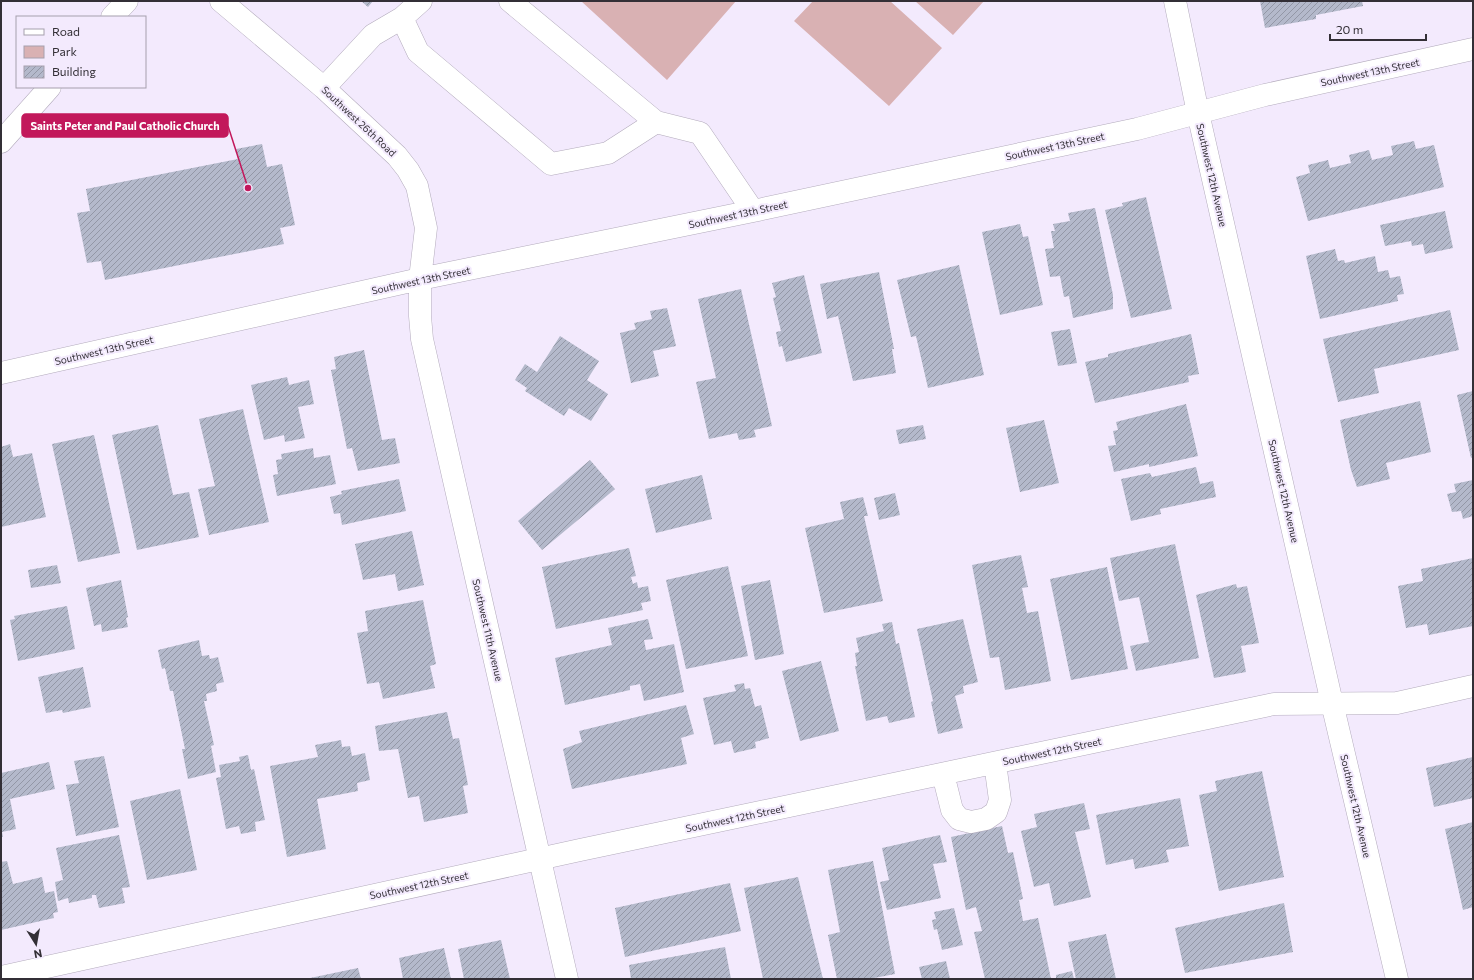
<svg xmlns="http://www.w3.org/2000/svg" width="1474" height="980" font-family="Commissioner,sans-serif">
  <defs>
    <pattern id="building-hatch" width="6" height="6" patternUnits="userSpaceOnUse"><rect width="6" height="6" fill="#b4b9cb"/><path d="M-1 1l2-2M0 6l6-6M5 7l2-2" fill="none" stroke="#9397a6"/></pattern>
  </defs>
  <rect width="100%" height="100%" fill="#f3eafd"/>
  <path fill="#d9b1b3" d="M 581,1 L 736,1 L 667,80 Z
    M 813,1 L 890,1 L 942,48 L 889,106 L 794,21 Z
    M 915,1 L 984,1 L 953,35 Z"/>
  <path fill="url(#building-hatch)" d="M 361,1 L 373,1 L 368,7 Z
    M 1260,1 L 1362,1 L 1363,6 L 1316,15 L 1316,19 L 1265,28 Z
    M 1414,141 L 1416,149 L 1434,145 L 1444,187 L 1308,221 L 1296,177 L 1310,173 L 1308,165 L 1328,160 L 1330,168 L 1351,163 L 1349,155 L 1369,150 L 1372,160 L 1393,155 L 1391,146 Z
    M 262,144 L 267,167 L 282,164 L 295,225 L 280,228 L 284,244 L 105,280 L 101,261 L 87,263 L 77,213 L 90,211 L 86,189 L 238,159 L 236,149 Z
    M 1146,197 L 1172,309 L 1131,318 L 1105,210 L 1123,206 L 1122,203 Z
    M 1095,208 L 1113,295 L 1113,309 L 1073,318 L 1069,296 L 1064,297 L 1060,276 L 1050,277 L 1045,249 L 1054,248 L 1051,231 L 1055,231 L 1053,224 L 1070,221 L 1068,213 Z
    M 1445,211 L 1453,248 L 1425,254 L 1423,244 L 1412,246 L 1411,241 L 1385,246 L 1380,225 Z
    M 1020,224 L 1023,237 L 1028,236 L 1043,305 L 1000,315 L 982,232 Z
    M 1335,249 L 1338,261 L 1344,260 L 1345,263 L 1375,256 L 1378,272 L 1388,270 L 1390,278 L 1400,276 L 1404,294 L 1397,295 L 1398,301 L 1320,319 L 1306,256 Z
    M 959,265 L 984,375 L 928,388 L 916,336 L 911,337 L 897,280 Z
    M 879,272 L 894,349 L 892,349 L 896,373 L 853,381 L 838,316 L 827,319 L 820,284 Z
    M 804,275 L 822,353 L 786,362 L 782,346 L 779,347 L 776,332 L 781,331 L 773,298 L 776,297 L 772,283 Z
    M 741,289 L 772,426 L 754,430 L 756,437 L 739,440 L 737,433 L 709,439 L 696,382 L 716,378 L 698,299 Z
    M 667,308 L 676,346 L 653,351 L 659,376 L 631,383 L 620,333 L 636,329 L 634,323 L 652,319 L 650,311 Z
    M 1450,310 L 1459,350 L 1374,369 L 1379,393 L 1338,402 L 1323,339 Z
    M 1070,329 L 1077,363 L 1058,366 L 1051,332 Z
    M 1191,334 L 1199,374 L 1188,376 L 1189,382 L 1095,403 L 1085,362 L 1108,357 L 1108,354 Z
    M 560,336 L 599,361 L 587,380 L 608,394 L 591,421 L 569,408 L 564,416 L 525,391 L 527,388 L 515,380 L 525,364 L 537,372 Z
    M 364,350 L 382,440 L 395,438 L 400,463 L 358,471 L 352,448 L 347,449 L 331,370 L 336,369 L 334,357 Z
    M 287,377 L 289,385 L 309,380 L 314,404 L 298,407 L 305,438 L 285,442 L 284,435 L 264,440 L 251,385 Z
    M 1473,391 L 1473,457 L 1471,458 L 1457,395 Z
    M 1420,401 L 1431,452 L 1386,463 L 1390,479 L 1357,487 L 1351,470 L 1340,420 Z
    M 1186,404 L 1198,456 L 1149,467 L 1149,464 L 1114,472 L 1108,446 L 1116,445 L 1113,431 L 1118,430 L 1116,422 Z
    M 243,409 L 269,522 L 209,535 L 198,489 L 215,486 L 199,419 Z
    M 1044,420 L 1059,483 L 1020,492 L 1006,428 Z
    M 158,425 L 173,495 L 189,492 L 199,537 L 137,550 L 112,435 Z
    M 923,425 L 926,439 L 899,444 L 896,430 Z
    M 94,435 L 120,553 L 78,562 L 52,444 Z
    M 10,444 L 13,457 L 32,453 L 46,517 L 1,527 L 1,447 Z
    M 313,448 L 314,458 L 330,455 L 336,484 L 277,496 L 273,475 L 278,474 L 276,460 L 282,459 L 281,454 Z
    M 590,460 L 615,489 L 542,550 L 518,521 Z
    M 1196,467 L 1200,484 L 1213,481 L 1216,497 L 1160,509 L 1161,514 L 1131,521 L 1121,479 L 1150,473 L 1152,477 Z
    M 702,475 L 712,519 L 656,533 L 645,489 Z
    M 399,479 L 406,511 L 342,525 L 340,513 L 334,514 L 330,497 L 342,494 L 341,491 Z
    M 1473,480 L 1473,516 L 1463,519 L 1461,511 L 1452,512 L 1447,494 L 1456,492 L 1454,484 Z
    M 895,493 L 900,515 L 879,520 L 874,498 Z
    M 863,497 L 868,516 L 864,516 L 883,601 L 824,613 L 805,528 L 844,519 L 840,502 Z
    M 412,531 L 424,585 L 398,591 L 395,574 L 363,580 L 355,544 Z
    M 1175,544 L 1199,658 L 1136,671 L 1130,646 L 1149,642 L 1139,597 L 1119,601 L 1110,558 Z
    M 629,548 L 636,576 L 631,577 L 633,584 L 637,582 L 638,588 L 648,586 L 651,601 L 641,603 L 643,610 L 556,629 L 542,567 Z
    M 1021,555 L 1028,587 L 1022,588 L 1027,613 L 1038,611 L 1051,681 L 1005,690 L 999,657 L 990,658 L 972,565 Z
    M 1473,558 L 1473,626 L 1429,635 L 1427,624 L 1406,628 L 1398,586 L 1423,581 L 1421,569 Z
    M 57,565 L 61,583 L 31,588 L 28,570 Z
    M 728,566 L 748,656 L 686,669 L 666,580 Z
    M 1107,567 L 1128,669 L 1071,680 L 1050,579 Z
    M 121,580 L 128,617 L 126,618 L 128,627 L 102,632 L 101,624 L 94,626 L 86,588 Z
    M 770,580 L 784,654 L 755,660 L 741,586 Z
    M 1236,584 L 1237,588 L 1247,586 L 1259,643 L 1241,646 L 1246,672 L 1214,678 L 1196,595 Z
    M 423,600 L 436,664 L 430,666 L 435,688 L 383,699 L 379,682 L 367,684 L 357,633 L 368,631 L 365,611 Z
    M 67,606 L 75,649 L 18,661 L 10,620 L 15,619 L 14,616 Z
    M 648,619 L 653,639 L 644,640 L 646,650 L 674,644 L 684,692 L 644,701 L 640,684 L 630,686 L 630,690 L 565,705 L 555,658 L 612,645 L 608,628 Z
    M 963,619 L 978,682 L 963,686 L 964,693 L 955,696 L 963,728 L 938,734 L 931,702 L 933,701 L 917,629 Z
    M 892,622 L 896,644 L 899,643 L 915,717 L 889,723 L 887,716 L 866,721 L 855,666 L 857,666 L 855,653 L 859,652 L 856,638 L 884,631 L 882,624 Z
    M 199,640 L 202,656 L 209,655 L 210,659 L 218,657 L 224,682 L 216,684 L 217,691 L 206,694 L 207,701 L 204,701 L 214,745 L 211,746 L 216,772 L 188,779 L 182,749 L 185,749 L 173,691 L 170,691 L 165,668 L 162,669 L 158,650 Z
    M 821,661 L 839,731 L 800,741 L 782,671 Z
    M 83,667 L 91,707 L 63,713 L 62,710 L 46,713 L 38,677 Z
    M 744,683 L 745,689 L 750,688 L 755,707 L 761,705 L 769,738 L 755,742 L 756,748 L 734,753 L 731,741 L 714,745 L 703,698 L 736,691 L 734,685 Z
    M 686,705 L 694,734 L 681,738 L 687,764 L 572,789 L 563,749 L 582,742 L 579,731 Z
    M 447,712 L 453,739 L 459,738 L 468,785 L 463,786 L 468,813 L 424,822 L 419,796 L 408,798 L 398,749 L 379,751 L 375,726 Z
    M 341,740 L 342,747 L 350,746 L 352,756 L 365,753 L 370,780 L 357,783 L 358,791 L 317,799 L 326,849 L 287,857 L 270,766 L 318,757 L 315,745 Z
    M 248,755 L 251,770 L 254,769 L 265,820 L 255,822 L 256,831 L 241,834 L 239,826 L 226,829 L 216,778 L 221,777 L 219,765 L 240,761 L 239,757 Z
    M 104,756 L 119,827 L 76,836 L 66,785 L 79,783 L 74,761 Z
    M 1473,757 L 1473,798 L 1434,807 L 1426,768 Z
    M 49,762 L 55,789 L 10,799 L 16,829 L 2,832 L 3,837 L 1,837 L 1,773 Z
    M 1262,771 L 1284,877 L 1219,891 L 1199,795 L 1217,791 L 1215,781 Z
    M 180,789 L 197,870 L 147,880 L 130,801 Z
    M 1180,798 L 1189,846 L 1166,850 L 1169,862 L 1135,869 L 1133,859 L 1106,865 L 1096,815 Z
    M 1084,803 L 1090,829 L 1075,832 L 1091,897 L 1054,906 L 1049,883 L 1034,887 L 1021,831 L 1037,827 L 1034,814 Z
    M 1473,822 L 1473,907 L 1463,910 L 1445,829 Z
    M 1002,826 L 1008,853 L 1013,852 L 1023,899 L 1019,900 L 1023,921 L 1038,918 L 1051,979 L 985,979 L 974,932 L 982,931 L 976,907 L 966,910 L 951,837 Z
    M 119,835 L 130,887 L 122,888 L 125,903 L 99,908 L 96,895 L 92,895 L 92,898 L 69,903 L 68,898 L 58,901 L 55,882 L 63,880 L 56,848 Z
    M 940,835 L 947,862 L 933,864 L 941,898 L 887,910 L 880,882 L 889,880 L 882,848 Z
    M 7,861 L 13,884 L 42,877 L 45,893 L 54,891 L 58,912 L 53,913 L 54,918 L 1,930 L 1,862 Z
    M 873,861 L 895,974 L 869,979 L 837,979 L 828,935 L 840,932 L 828,870 Z
    M 798,877 L 823,979 L 763,979 L 744,888 Z
    M 730,883 L 741,931 L 625,957 L 615,908 Z
    M 1284,903 L 1293,952 L 1185,973 L 1175,928 Z
    M 954,908 L 963,945 L 942,950 L 937,929 L 934,930 L 932,920 L 936,919 L 934,912 Z
    M 1106,934 L 1116,979 L 1076,979 L 1068,942 Z
    M 501,940 L 510,979 L 464,979 L 458,949 Z
    M 725,947 L 731,979 L 631,979 L 629,965 Z
    M 444,948 L 451,979 L 403,979 L 399,958 Z
    M 946,961 L 950,979 L 922,979 L 919,967 Z
    M 358,968 L 361,979 L 310,979 L 310,978 Z
    M 1072,971 L 1074,979 L 1056,979 L 1056,975 Z"/>
  <g fill="none" stroke-linecap="round" stroke-linejoin="round">
    <g stroke="#b3abbc" stroke-width="23">
      <path id="minor" d="M 221,1 L 324,88 L 397,156 L 408,170 L 417,186 L 426,228 L 420,279 L 420,316 L 422,339 L 567,979
        M 421,1 L 402,18 L 418,52 L 551,164 L 608,153 L 656,122
        M 510,1 L 656,122 L 700,133 L 753,211
        M 112,17 L 127,1
        M 324,88 L 373,35 L 402,18
        M 1,142 L 50,87
        M 1,373 L 420,279 L 753,211 L 1137,129 L 1265,95 L 1473,49
        M 943,774 L 952,810 L 959,819 L 971,822 L 986,819 L 996,812 L 1000,800 L 995,763
        M 1,977 L 580,850 L 1274,704 L 1397,703 L 1473,686"/>
    </g>
    <g stroke="#b3abbc" stroke-width="23">
      <path id="major" d="M 1175,1 L 1198,113 L 1332,703 L 1397,979"/>
    </g>
    <use href="#minor" stroke="#fff" stroke-width="22"/>
    <use href="#major" stroke="#fff" stroke-width="22"/>
  </g>
  <g text-anchor="middle" dominant-baseline="central" stroke-width="4" stroke-linejoin="round" paint-order="stroke">
    <g font-size="10" fill="#332f36" stroke="#f3eafd">
      <text transform="translate(1370 72) rotate(-12)">Southwest 13th Street</text>
      <text transform="translate(359 121) rotate(43)">Southwest 26th Road</text>
      <text transform="translate(1055 146) rotate(-12)">Southwest 13th Street</text>
      <text transform="translate(1212 175) rotate(77)">Southwest 12th Avenue</text>
      <text transform="translate(738 214) rotate(-12)">Southwest 13th Street</text>
      <text transform="translate(421 280) rotate(-12)">Southwest 13th Street</text>
      <text transform="translate(104 350) rotate(-13)">Southwest 13th Street</text>
      <text transform="translate(1284 491) rotate(77)">Southwest 12th Avenue</text>
      <text transform="translate(488 630) rotate(77)">Southwest 11th Avenue</text>
      <text transform="translate(1052 751) rotate(-12)">Southwest 12th Street</text>
      <text transform="translate(1356 806) rotate(77)">Southwest 12th Avenue</text>
      <text transform="translate(735 818) rotate(-12)">Southwest 12th Street</text>
      <text transform="translate(419 885) rotate(-12)">Southwest 12th Street</text>
    </g>
  </g>
  <path fill="none" stroke="#c2185b" stroke-width="1.5" d="M248 188L228 126"/>
  <circle fill="#c2185b" stroke="#f3eafd" stroke-width="1.5" cx="248" cy="188" r="4"/>
  <rect fill="#c2185b" stroke="#c2185b" stroke-width="1.5" x="22" y="114" width="206" height="23" rx="4"/>
  <g font-size="11" text-anchor="middle" font-weight="bold" fill="#fff">
    <text x="125" y="130">Saints Peter and Paul Catholic Church</text>
  </g>
  <rect width="1474" height="980" fill="none" stroke="#332f36" stroke-width="4"/>
  <rect x="16" y="16" width="130" height="72" fill="#f3eafd" stroke="#a69fad"/>
  <rect x="24" y="29" width="20" height="6" fill="#ffffff" stroke="#a69fad"/>
  <text x="52" y="36" font-size="12" fill="#332f36">Road</text>
  <rect x="24" y="46" width="20" height="12" fill="#d9b1b3" stroke="#a69fad"/>
  <text x="52" y="56" font-size="12" fill="#332f36">Park</text>
  <rect x="24" y="66" width="20" height="12" fill="url(#building-hatch)" stroke="#a69fad"/>
  <text x="52" y="76" font-size="12" fill="#332f36">Building</text>
  <g transform="translate(36 944) rotate(169)" stroke="#f3eafd" stroke-width="3" paint-order="stroke">
  <path d="M0-3L7 15L0 10L-7 15Z" fill="#332f36"/>
  <text y="-6" font-size="11" font-weight="bold" text-anchor="middle" fill="#332f36">N</text>
  </g>
  <path d="M1330 34v6h96v-6" fill="none" stroke="#332f36" stroke-width="2"/>
  <text x="1336" y="34" font-size="12" fill="#332f36" stroke="#f3eafd" stroke-width="3" paint-order="stroke">20 m</text>
</svg>
